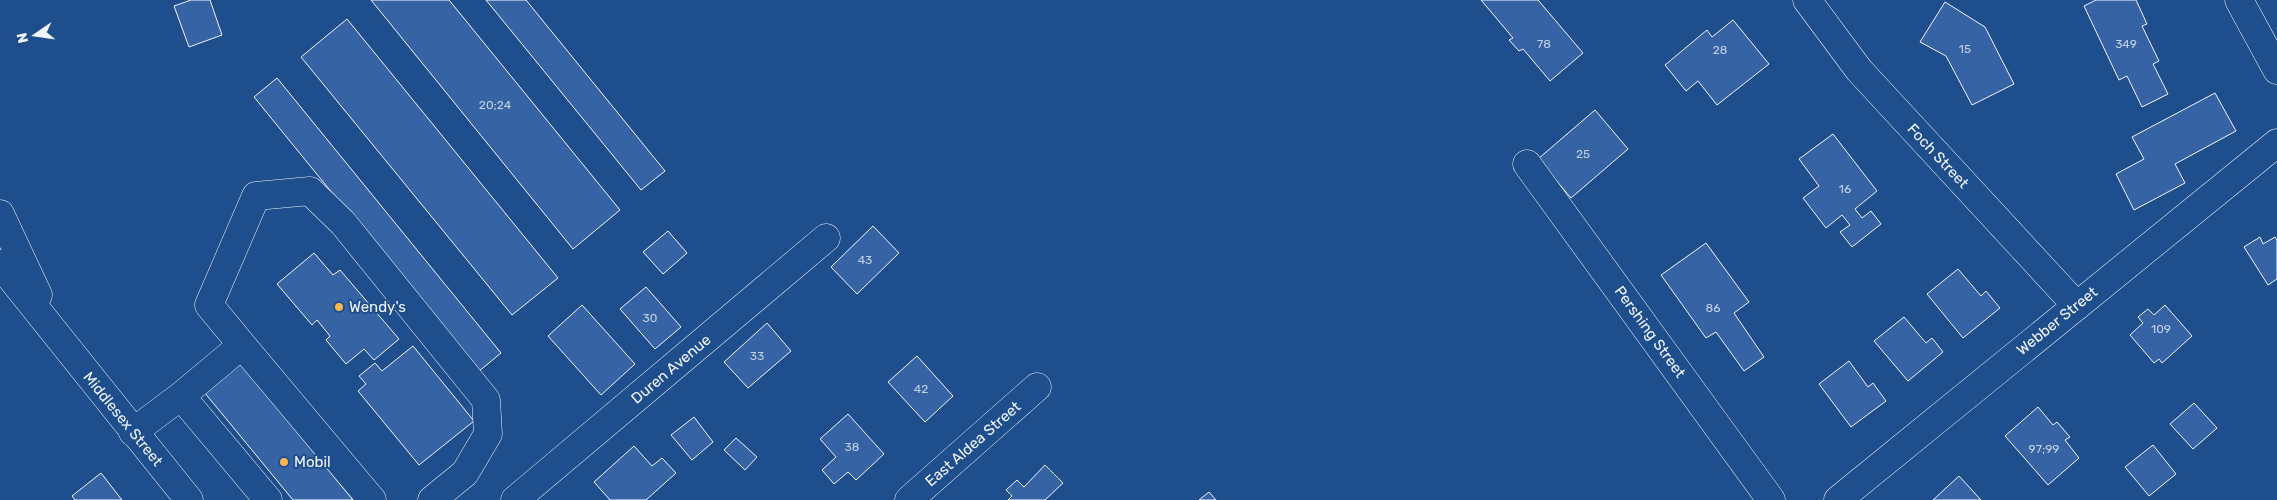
<svg xmlns="http://www.w3.org/2000/svg" width="2277" height="500" font-family="Rubik,sans-serif">
  <rect width="100%" height="100%" fill="#1f4e8c"/>
  <path fill="#3563a3" stroke="#f2f6ff" d="M 191,0 L 210,0 L 222,35 L 189,47 L 174,6 Z
    M 371,0 L 449,0 L 620,210 L 573,249 Z
    M 486,0 L 526,0 L 665,171 L 641,190 Z
    M 1481,0 L 1538,0 L 1583,53 L 1550,81 L 1523,49 L 1519,51 L 1509,40 L 1513,38 Z
    M 2096,0 L 2136,0 L 2147,24 L 2142,26 L 2159,61 L 2153,64 L 2168,94 L 2142,107 L 2127,76 L 2119,80 L 2084,6 Z
    M 1945,2 L 1985,27 L 2014,84 L 1972,105 L 1946,56 L 1920,42 Z
    M 347,19 L 558,278 L 512,315 L 301,57 Z
    M 1733,20 L 1769,64 L 1717,105 L 1698,81 L 1686,91 L 1665,65 L 1707,30 L 1712,37 Z
    M 277,78 L 501,353 L 478,372 L 254,97 Z
    M 2215,93 L 2236,131 L 2175,164 L 2185,183 L 2134,210 L 2116,174 L 2144,159 L 2132,137 Z
    M 1595,110 L 1628,149 L 1571,198 L 1538,159 Z
    M 1833,134 L 1877,191 L 1855,209 L 1862,218 L 1871,211 L 1881,224 L 1852,247 L 1840,232 L 1850,225 L 1842,215 L 1826,228 L 1803,198 L 1819,186 L 1799,159 Z
    M 873,226 L 899,253 L 857,294 L 831,267 Z
    M 668,231 L 687,253 L 663,274 L 643,252 Z
    M 2260,237 L 2263,244 L 2275,237 L 2277,240 L 2277,279 L 2268,285 L 2244,247 Z
    M 1706,243 L 1749,302 L 1734,313 L 1764,357 L 1744,371 L 1716,332 L 1706,338 L 1661,275 Z
    M 314,253 L 333,275 L 340,270 L 399,339 L 374,360 L 364,349 L 346,364 L 326,340 L 330,336 L 317,320 L 312,325 L 277,284 Z
    M 1958,269 L 1981,296 L 1986,291 L 2000,308 L 1963,338 L 1927,294 Z
    M 646,287 L 681,327 L 655,349 L 620,309 Z
    M 582,305 L 635,364 L 601,395 L 548,336 Z
    M 2165,305 L 2192,336 L 2162,363 L 2159,359 L 2154,363 L 2130,335 L 2143,323 L 2138,317 L 2148,309 L 2154,315 Z
    M 1904,317 L 1926,343 L 1932,338 L 1943,352 L 1908,381 L 1874,341 Z
    M 767,323 L 791,351 L 748,388 L 724,362 Z
    M 413,346 L 474,421 L 419,465 L 358,391 L 366,384 L 359,376 L 375,363 L 382,371 Z
    M 917,356 L 953,396 L 925,422 L 888,382 Z
    M 236,358 L 353,500 L 293,500 L 200,387 Z
    M 1849,361 L 1868,387 L 1873,383 L 1886,401 L 1851,427 L 1819,384 Z
    M 2194,403 L 2217,428 L 2193,449 L 2170,424 Z
    M 2038,407 L 2053,425 L 2057,422 L 2070,437 L 2065,440 L 2079,458 L 2048,485 L 2005,436 Z
    M 848,414 L 884,454 L 856,480 L 848,472 L 834,484 L 822,470 L 836,457 L 820,439 Z
    M 694,417 L 713,442 L 692,460 L 671,435 Z
    M 736,438 L 757,457 L 745,470 L 724,450 Z
    M 2153,445 L 2176,474 L 2149,496 L 2125,467 Z
    M 634,446 L 652,466 L 662,458 L 676,473 L 646,500 L 610,500 L 594,482 Z
    M 1045,465 L 1063,483 L 1045,500 L 1008,500 L 1012,496 L 1006,490 L 1017,480 L 1024,487 Z
    M 101,473 L 122,500 L 75,500 L 72,496 Z
    M 1959,476 L 1981,500 L 1933,500 Z
    M 1209,492 L 1216,500 L 1199,500 Z"/>
  <g fill="none" stroke-linecap="round" stroke-linejoin="round">
    <g stroke="#f2f6ff" stroke-width="29">
      <path id="minor" d="M 1807,0 L 1859,70 L 2077,306
        M 2239,0 L 2277,70
        M 1527,164 L 1771,500
        M 242,345 L 209,305 L 256,196 L 310,191 L 343,223 L 486,400 L 488,434 L 465,473 L 432,500
        M 181,396 L 242,345 L 372,500
        M 133,432 L 181,396 L 268,500
        M 515,500 L 826,238
        M 909,500 L 1037,387
        M 1838,500 L 2277,143"/>
    </g>
    <g stroke="#f2f6ff" stroke-width="29">
      <path id="major" d="M 0,214 L 38,295
        M 0,264 L 189,500"/>
    </g>
    <use href="#minor" stroke="#1f4e8c" stroke-width="28"/>
    <use href="#major" stroke="#1f4e8c" stroke-width="28"/>
  </g>
  <g fill="#ffb74d" stroke="#1f4e8c" stroke-width="2">
    <circle cx="339" cy="307" r="5"/>
    <circle cx="284" cy="462" r="5"/>
  </g>
  <g text-anchor="middle" dominant-baseline="central" stroke-width="4" stroke-linejoin="round" paint-order="stroke">
    <g font-size="12" fill="#c3d1e8">
      <text x="1544" y="44">78</text>
      <text x="2126" y="44">349</text>
      <text x="1965" y="49">15</text>
      <text x="1720" y="50">28</text>
      <text x="495" y="105">20;24</text>
      <text x="1583" y="154">25</text>
      <text x="1845" y="189">16</text>
      <text x="865" y="260">43</text>
      <text x="1713" y="308">86</text>
      <text x="650" y="318">30</text>
      <text x="2161" y="329">109</text>
      <text x="757" y="356">33</text>
      <text x="921" y="389">42</text>
      <text x="852" y="447">38</text>
      <text x="2044" y="449">97;99</text>
    </g>
    <g font-size="15" fill="#f2f6ff" stroke="#1f4e8c">
      <text transform="translate(1938 156) rotate(47)">Foch Street</text>
      <text transform="translate(2057 321) rotate(-39)">Webber Street</text>
      <text transform="translate(1650 332) rotate(54)">Pershing Street</text>
      <text transform="translate(671 369) rotate(-40)">Duren Avenue</text>
      <text transform="translate(123 419) rotate(51)">Middlesex Street</text>
      <text transform="translate(973 444) rotate(-41)">East Aldea Street</text>
    </g>
    <g font-size="15" fill="#f2f6ff" stroke="#1f4e8c" text-anchor="start">
      <text x="349" y="307">Wendy's</text>
      <text x="294" y="462">Mobil</text>
    </g>
  </g>
  <g transform="translate(35 35) rotate(257)" stroke="#1f4e8c" stroke-width="4" paint-order="stroke">
  <path d="M0-4L9 19L0 12L-9 19Z" fill="#f2f6ff"/>
  <text y="-8" font-size="14" font-weight="bold" text-anchor="middle" fill="#f2f6ff">N</text>
  </g>
</svg>
